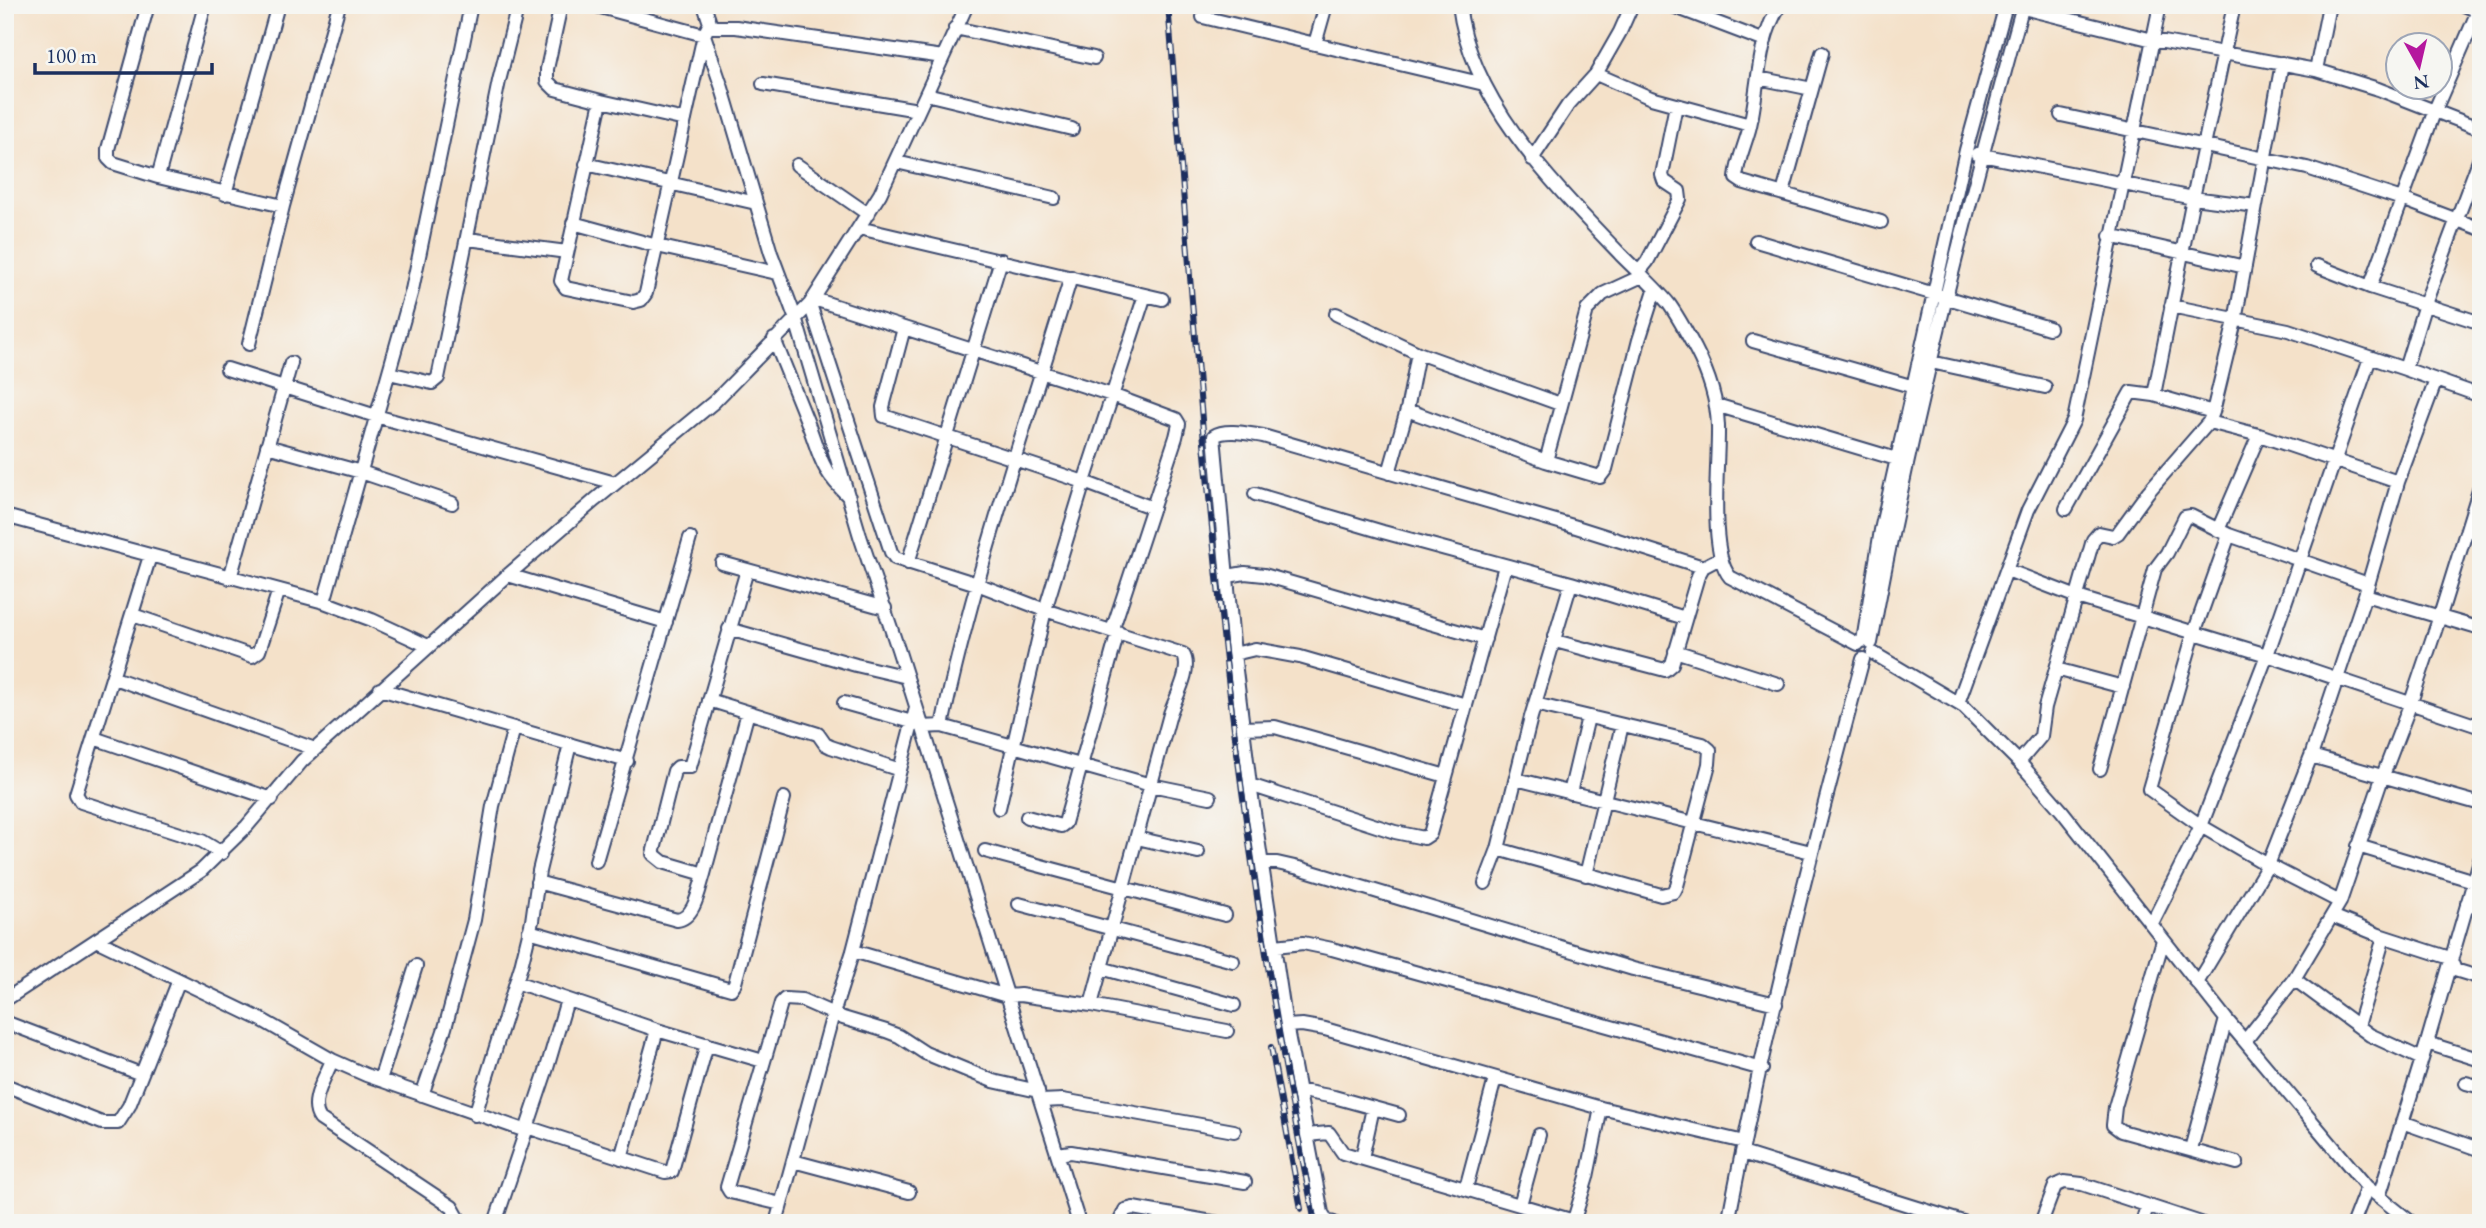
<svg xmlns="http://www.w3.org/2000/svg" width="2486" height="1228" font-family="'EB Garamond',serif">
  <rect width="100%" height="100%" fill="#f6f6f2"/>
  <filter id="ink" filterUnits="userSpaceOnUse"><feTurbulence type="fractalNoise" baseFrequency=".0143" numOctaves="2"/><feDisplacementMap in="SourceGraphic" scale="14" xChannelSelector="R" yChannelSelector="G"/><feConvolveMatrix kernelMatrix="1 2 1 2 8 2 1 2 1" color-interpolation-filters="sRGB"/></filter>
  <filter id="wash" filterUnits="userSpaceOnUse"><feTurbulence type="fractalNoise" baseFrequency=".00686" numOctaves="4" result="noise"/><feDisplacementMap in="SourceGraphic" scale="28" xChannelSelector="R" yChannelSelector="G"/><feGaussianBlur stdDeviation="1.57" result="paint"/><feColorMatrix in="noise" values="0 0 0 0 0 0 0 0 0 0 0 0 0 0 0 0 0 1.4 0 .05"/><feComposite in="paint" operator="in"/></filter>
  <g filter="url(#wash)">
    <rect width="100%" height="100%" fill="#f4e1c9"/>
  </g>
  <g filter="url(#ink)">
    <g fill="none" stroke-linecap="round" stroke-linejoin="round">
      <g stroke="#3c4a6e" stroke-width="16">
        <path id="minor" d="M 148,5 L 108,149 L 108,158 L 113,163 L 158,177 L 283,206 L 339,5
          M 561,5 L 547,69 L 547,81 L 555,89 L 601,101 L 561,281 L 566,288 L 633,302 L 641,300 L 646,293 L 704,35 L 708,27 L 736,27 L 943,57
          M 593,5 L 704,35
          M 704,5 L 711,26
          M 1326,5 L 1315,44 L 1484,84
          M 1459,5 C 1471,103 1556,187 1621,255 C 1637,271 1655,287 1669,304 C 1679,318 1688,335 1696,350 C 1708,373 1717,400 1718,426 C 1719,462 1708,552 1730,577 L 1858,644
          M 1670,5 L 1765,41
          M 1780,5 C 1757,41 1759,86 1750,126 C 1746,143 1737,161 1736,178 L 1742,182 L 1881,222
          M 2464,5 L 2481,12
          M 2023,8 L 2153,40 L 2316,70 L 2378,89 L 2481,129
          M 2478,11 L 2435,110 L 2370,287 L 2481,323
          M 1203,17 L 1315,44
          M 955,28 L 1094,58
          M 704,35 L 722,88 L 771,253 L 795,317 L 860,536 L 898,649 L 1079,1223
          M 2316,70 L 2329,5
          M 1596,74 L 1651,98 L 1750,125
          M 1758,78 L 1812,89
          M 763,84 L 918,110
          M 926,94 L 1072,129
          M 601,101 L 685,120
          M 2061,115 L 2307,168 L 2402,199 L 2481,229
          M 1977,154 L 2193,198 L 2256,206
          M 2481,155 L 2425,304 L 2405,369 L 2481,396
          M 1532,159 L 1568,105 L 1596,74 L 1620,32 L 1632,5
          M 896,162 L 1054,198
          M 586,164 L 756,203
          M 797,165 L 868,214
          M 158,177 L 205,5
          M 1783,193 L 1822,53
          M 225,194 L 278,5
          M 573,223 L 657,246 L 777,273
          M 859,228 L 1162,299
          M 2110,236 L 2245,267
          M 468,239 L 567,252
          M 1756,241 L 2049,328
          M 2317,266 L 2370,287
          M 1638,273 L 1647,262 L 1680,199 L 1679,191 L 1664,181 L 1662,175 L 1676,105
          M 814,299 L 1112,395 L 1176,419 L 1179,424 L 1176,437 L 1112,631
          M 810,304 L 891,552 L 895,558 L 977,584 L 1045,610 L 1183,654 C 1193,669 1175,698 1170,714 L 1091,1005
          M 2171,306 L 2288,330 L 2405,369
          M 1336,314 L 1418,353 L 1560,404
          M 904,328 L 883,407 L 884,416 L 1084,482 L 1153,508
          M 774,339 C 785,366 796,393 807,421 C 821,457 819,468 849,497
          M 1753,341 L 1921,389
          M 249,344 L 283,206
          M 1931,362 L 2045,387
          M 227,369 L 376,416 L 615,483
          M 389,373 L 432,383 L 438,378 L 499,81 L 518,5
          M 1716,405 L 1903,461
          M 1407,410 L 1546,461 L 1600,477 L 1606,469 L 1639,340 L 1655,290
          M 2213,412 L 2154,395 L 2193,198 L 2234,5
          M 2209,422 L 2259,435
          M 267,446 L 361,472 L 452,503
          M 1546,461 L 1587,310 L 1603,294 L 1642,276
          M 1389,473 L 1407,410 L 1418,353
          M 1255,494 L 1383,532 L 1571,583 L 1685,618
          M 2066,509 L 2131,392 L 2154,395
          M 5,516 L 324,602 L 372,620 L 428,646
          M 2218,530 L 2259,435 L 2398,482
          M 2229,535 L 2194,633 L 2149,789 L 2201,826 L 2268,865 L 2340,902
          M 150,556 L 76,794 L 81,802 L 202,841 L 222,853
          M 722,563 L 885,608
          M 908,563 L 1001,260
          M 2007,570 L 2077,597 L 2267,655 L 2481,727
          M 508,575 L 666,622
          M 1228,576 L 1245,573 L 1264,575 L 1485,639
          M 230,578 L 291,363
          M 2365,595 L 2481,629
          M 324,602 L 412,290 L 471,5
          M 133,615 L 252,656 L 259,651 L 279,590
          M 729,629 L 856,665 L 907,677
          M 1555,641 L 1665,670 L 1672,664 L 1698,576 L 1703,567 L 1720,558
          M 1863,641 L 1881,530 L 1966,150 L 2006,5
          M 1871,643 C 1910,428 1965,216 2023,5
          M 1675,651 L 1778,684
          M 1873,653 L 1964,707 L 2019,762 L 2062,811 L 2226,1019 L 2367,1187 L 2412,1223
          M 1234,654 L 1255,649 L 1300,657 L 1466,705
          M 2056,669 L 2123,687
          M 114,678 L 315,749
          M 380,689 L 627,761
          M 709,700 L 818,734 L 825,744 L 831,747 L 900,770
          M 844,703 L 912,722
          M 1958,703 L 2028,510 L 2074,420 L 2160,5
          M 942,726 C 974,574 1026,426 1071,277
          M 922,727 L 942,726 L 1151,785 L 1210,797
          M 1242,728 L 1275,727 L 1446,776
          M 94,738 L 272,799
          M 2311,756 L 2481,804
          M 2019,762 L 2041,736 L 2045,707 L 2093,540 L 2099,533 L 2113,536 L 2118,533 L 2148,492 L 2209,422 L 2213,412 L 2235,321 L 2282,63
          M 2100,769 L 2155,569 L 2167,553 L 2185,517 L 2191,516 L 2229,535 L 2368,584
          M 1516,779 L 1811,852
          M 1250,785 L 1395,832 L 1424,838 L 1430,834 L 1505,566
          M 1570,793 L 1588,717
          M 999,808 L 1045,610 L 1084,482 L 1145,295
          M 1027,817 L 1061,826 L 1065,823 L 1118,632
          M 1137,838 L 1198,852
          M 2358,846 L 2474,881
          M 1498,849 L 1661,895 L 1674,892 L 1677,886 L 1709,764 L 1710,750 L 1703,744 L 1535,704
          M 985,851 L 1225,915
          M 596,861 L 690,538
          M 1262,863 L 1277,863 L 1299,868 L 1633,969 L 1776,1004
          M 704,874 L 748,712
          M 1586,875 L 1622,725
          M 537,882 L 677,920 C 695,918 699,889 704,874 L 663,862 L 653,854 L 654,850 L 674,771 L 678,767 L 690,767 L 747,570
          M 1485,883 L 1498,849 L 1531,717 L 1571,583
          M 2467,903 L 2481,908
          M 1019,904 L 1233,961
          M 2332,916 L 2379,935 L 2450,958 L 2455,970 L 2481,978
          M 2152,923 L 2201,826 L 2267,655 L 2370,358
          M 529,931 L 731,989 L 735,983 L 784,798
          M 96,940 L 262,1020 L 332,1060 C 326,1077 308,1102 320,1119 L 452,1207 L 461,1223
          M 2163,940 L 2115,1107 L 2113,1125 L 2121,1131 L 2237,1163
          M 1275,946 L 1303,943 L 1332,949 L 1762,1069
          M 853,951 L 1007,996 L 1020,995 L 1091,1005 L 1227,1031
          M 1101,968 L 1234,1005
          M 2294,979 L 2370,1035 L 2422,1059
          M 516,982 L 657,1030 L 763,1061
          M 2197,983 L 2268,865 L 2311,756 L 2365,595 L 2398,482 L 2436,380
          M 5,1000 L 201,871 L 247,826 L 302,761 L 508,575 L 595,500 L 714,402 L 810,304 L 880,194 L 967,5
          M 5,1022 L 141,1074
          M 1286,1026 L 1302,1025 L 1325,1029 L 1601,1108 L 1744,1142
          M 2358,1026 L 2384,937
          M 2245,1041 L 2294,979 L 2340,902 L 2382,778 L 2410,705 L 2439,619 L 2481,484
          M 2427,1043 L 2481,1060
          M 332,1060 L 366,1075 L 526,1131
          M 380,1080 L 416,966
          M 2466,1083 L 2481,1087
          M 5,1085 L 102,1123 L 118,1123 L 129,1106 L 179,980
          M 1297,1090 L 1334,1097 L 1399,1115
          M 422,1095 L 445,1028 L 474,920 L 493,806 L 514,728
          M 1041,1101 L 1063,1100 L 1234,1131
          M 475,1115 L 521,966 L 532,921 L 539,871 L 570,744
          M 2402,1122 L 2481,1150
          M 527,1127 L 665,1172 L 672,1171 L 707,1044
          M 1306,1135 L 1329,1133 L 1343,1153 L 1574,1221
          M 2191,1149 L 2226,1019
          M 1742,1153 L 1966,1223
          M 1058,1154 L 1071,1152 L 1245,1182
          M 621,1158 L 657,1030
          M 1362,1158 L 1373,1108
          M 793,1161 L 909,1192
          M 1466,1188 L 1495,1079
          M 2379,1197 L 2427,1043 L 2481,857
          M 781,1204 L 730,1192 L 727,1187 L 777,1017 L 781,1003 L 785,999 L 802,1000 L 843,1018 L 886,1031 L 899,1036 L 925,1053 L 993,1081 L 1038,1091
          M 1520,1205 L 1539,1135
          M 495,1223 L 547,1068 L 567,1000
          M 776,1223 L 833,1014 L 853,951 L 916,708
          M 1119,1223 L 1125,1210 L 1133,1208 L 1218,1223
          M 1334,1223 L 1327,1221 L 1322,1213 L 1285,1019 L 1250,785 L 1234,654 L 1214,436 C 1226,428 1249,434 1263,436 L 1573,526 L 1703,567
          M 1573,1223 L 1587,1177 L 1601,1108
          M 1728,1223 C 1764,1033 1813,845 1863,659
          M 2041,1223 L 2055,1186 L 2064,1182 L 2082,1184 L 2201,1223
          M 2142,1223 L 2147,1206
          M 2353,1223 L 2367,1187"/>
      </g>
      <use href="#minor" stroke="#fff" stroke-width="12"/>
      <g stroke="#1b2f5e" stroke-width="6">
        <path id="rail" d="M 1168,5 C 1190,267 1207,530 1242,791 C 1261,936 1286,1079 1315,1223
          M 1271,1047 L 1301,1209"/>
      </g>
      <use href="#rail" stroke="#f6f6f2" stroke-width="3.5" stroke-dasharray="10" stroke-linecap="butt"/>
    </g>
  </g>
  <rect width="2486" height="1228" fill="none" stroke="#f6f6f2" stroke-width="28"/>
  <g transform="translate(2419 66) rotate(172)"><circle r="33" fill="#f6f6f2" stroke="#9ea6b7" stroke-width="2"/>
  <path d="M0-5L12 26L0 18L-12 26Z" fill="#b5179e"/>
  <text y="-10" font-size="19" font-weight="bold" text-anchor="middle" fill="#1b2f5e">N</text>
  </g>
  <path d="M35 63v10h177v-10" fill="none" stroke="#1b2f5e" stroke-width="3.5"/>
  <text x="46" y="63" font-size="21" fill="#1b2f5e" stroke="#f6f6f2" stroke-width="5" paint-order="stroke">100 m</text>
</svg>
